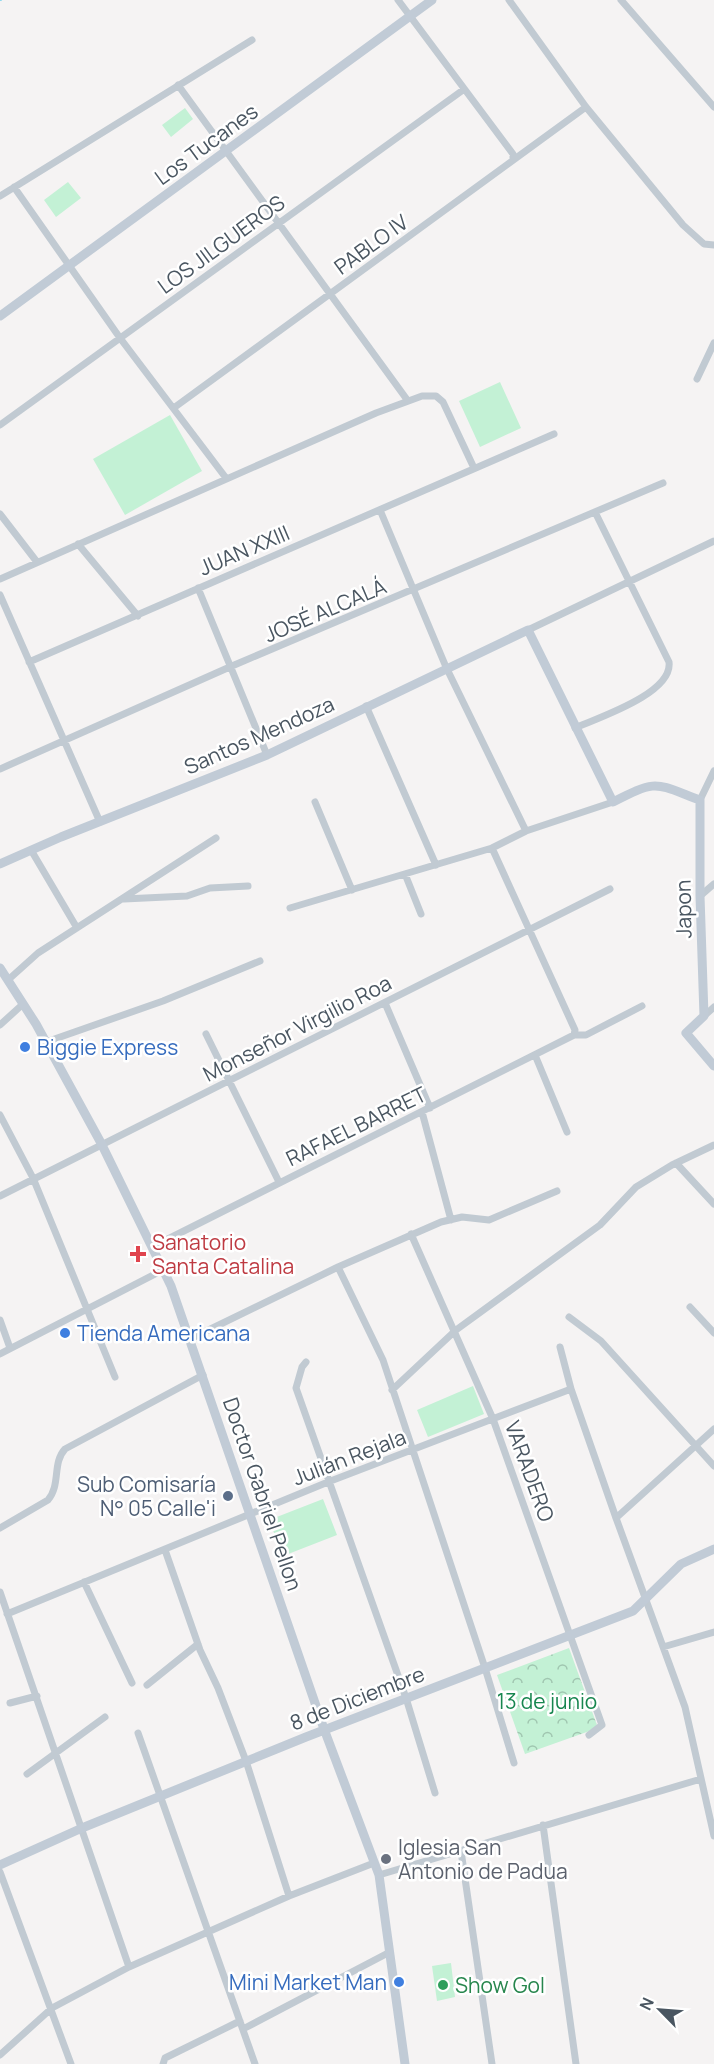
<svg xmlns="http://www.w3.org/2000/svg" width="714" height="2064" font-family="Manrope,sans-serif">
  <defs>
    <pattern id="park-crowns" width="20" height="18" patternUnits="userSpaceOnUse" patternTransform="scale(1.5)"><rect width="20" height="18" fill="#c3f1d5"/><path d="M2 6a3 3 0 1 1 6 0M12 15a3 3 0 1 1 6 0" fill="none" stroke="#a0c6b0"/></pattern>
  </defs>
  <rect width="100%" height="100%" fill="#f5f3f3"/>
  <path fill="#c3f1d5" d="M 185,108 L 193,119 L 171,137 L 162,125 Z
    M 68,182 L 81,198 L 56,217 L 44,200 Z
    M 500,382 L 521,428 L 480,447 L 459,401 Z
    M 170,415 L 202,471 L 125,515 L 93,459 Z
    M 473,1386 L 484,1414 L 428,1437 L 417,1410 Z
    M 323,1499 L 337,1535 L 283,1556 L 269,1520 Z
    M 451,1963 L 455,1997 L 437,2001 L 432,1966 Z"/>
  <path fill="url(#park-crowns)" d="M 569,1648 L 598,1728 L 525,1754 L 497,1675 Z"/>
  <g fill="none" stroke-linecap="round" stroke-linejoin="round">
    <path stroke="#90daee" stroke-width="2" d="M 0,0 L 1,0"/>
    <path stroke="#c1cad2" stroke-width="7" d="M 398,0 L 513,154 L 513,159
      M 509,0 L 586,107 L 683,225 L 704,244 L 714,245
      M 621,0 L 714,107
      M 178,85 L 408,401
      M 14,187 L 120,338 L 226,478
      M 0,196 L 252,40
      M 697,379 L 714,343
      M 175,407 L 586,107
      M 0,425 L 463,90
      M 380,510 L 446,667 L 526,831
      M 0,514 L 37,562
      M 78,544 L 138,616
      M 0,579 L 376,413 L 422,396 L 436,396 L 443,402 L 474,468
      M 198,588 L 267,755
      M 0,595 L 100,822
      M 528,630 L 714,541
      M 29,662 L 554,434
      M 366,706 L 436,865
      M 575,728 C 600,717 673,693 669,662 L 595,512
      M 0,769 L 232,666 L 663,483
      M 700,800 L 714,771
      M 315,802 L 352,890
      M 492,848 L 575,1030 L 574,1035
      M 31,850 L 77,928
      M 405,874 L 421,914
      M 700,896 L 714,884
      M 124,899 L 187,896 L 210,888 L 248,886
      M 290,908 L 492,848 L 526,831 L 613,802
      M 8,980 L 38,953 L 216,838
      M 385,1003 L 430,1108
      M 704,1016 L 714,1007
      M 0,1025 L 23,1004
      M 206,1034 L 279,1182
      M 46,1042 L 163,1001 L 260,961
      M 535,1055 L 567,1132
      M 422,1112 L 451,1220
      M 0,1115 L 33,1178 L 115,1377
      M 676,1163 L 714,1204
      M 0,1196 L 610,889
      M 411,1234 L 493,1419 L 602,1725 L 589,1735
      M 152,1247 L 574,1035 L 586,1035 L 642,1006
      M 338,1267 L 383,1360 L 485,1668 L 514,1763
      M 690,1307 L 714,1333
      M 569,1317 L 601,1341 L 714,1466
      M 0,1320 L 10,1348
      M 190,1339 L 338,1267 L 441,1222 L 462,1217 L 489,1220 L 557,1191
      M 560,1347 L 571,1389 L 616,1518 L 685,1707 L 714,1836
      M 0,1354 L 163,1270
      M 306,1362 L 302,1367 L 296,1388 L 406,1698 L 435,1793
      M 392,1390 L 456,1330 L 600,1225 L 636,1187 L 672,1165 L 714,1145
      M 616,1518 L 714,1429
      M 0,1528 L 48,1500 C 61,1485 52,1463 65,1449 L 203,1375
      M 165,1550 L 200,1650 L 218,1688 L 246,1761 L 289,1896
      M 84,1582 L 132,1683
      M 0,1592 L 129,1967
      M 7,1614 L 328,1482 L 571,1389
      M 663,1647 L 714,1632
      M 147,1685 L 198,1644
      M 10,1703 L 37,1696
      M 138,1733 L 255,2064
      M 27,1774 L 105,1717
      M 543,1825 L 576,2064
      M 461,1851 L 492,2064
      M 0,1872 L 71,2064
      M 379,1875 L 701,1779
      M 243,2029 L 388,1953
      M 0,2055 L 52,2008 L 129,1967 L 289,1896 L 374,1863
      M 163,2064 L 165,2058 L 240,2021"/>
    <path stroke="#c1cbd6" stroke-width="9" d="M 0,316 L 432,0
      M 0,864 L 61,837 L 267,755 L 528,630 L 613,802 C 658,779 654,783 700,800 L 700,896 L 704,1016 L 686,1033 L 714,1066
      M 0,968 L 36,1024 L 101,1143 L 171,1286 L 324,1729 L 379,1875 L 405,2064
      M 0,1865 L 82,1828 L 306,1737 L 633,1611 L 681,1564 L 714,1549"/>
  </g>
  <g fill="#3f7fe0" stroke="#fff" stroke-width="2">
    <circle cx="25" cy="1047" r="6"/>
    <circle cx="65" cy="1333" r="6"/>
    <circle cx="399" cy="1982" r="6"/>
  </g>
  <path fill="#e0444e" stroke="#fff" stroke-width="2" d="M135 1245h6v6h6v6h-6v6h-6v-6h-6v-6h6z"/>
  <circle fill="#5c6f8a" stroke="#fff" stroke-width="2" cx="228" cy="1496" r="6"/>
  <circle fill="#6b7280" stroke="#fff" stroke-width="2" cx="386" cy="1859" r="6"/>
  <circle fill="#2e9e5b" stroke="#fff" stroke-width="2" cx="443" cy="1985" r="6"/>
  <g text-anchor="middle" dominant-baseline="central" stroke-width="5" stroke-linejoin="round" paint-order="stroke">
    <g font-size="21" fill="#4a5661" stroke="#fff">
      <text transform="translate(206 144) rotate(-36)">Los Tucanes</text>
      <text transform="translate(221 244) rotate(-36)">LOS JILGUEROS</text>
      <text transform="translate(371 244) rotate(-36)">PABLO IV</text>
      <text transform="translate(244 550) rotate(-23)">JUAN XXIII</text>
      <text transform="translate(325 610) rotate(-23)">JOSÉ ALCALÁ</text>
      <text transform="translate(259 735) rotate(-24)">Santos Mendoza</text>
      <text transform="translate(683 909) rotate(-91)">Japon</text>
      <text transform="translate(297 1028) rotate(-27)">Monseñor Virgilio Roa</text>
      <text transform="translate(356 1126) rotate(-26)">RAFAEL BARRET</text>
      <text transform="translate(349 1457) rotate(-21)">Julián Rejala</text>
      <text transform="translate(530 1471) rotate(70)">VARADERO</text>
      <text transform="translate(263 1494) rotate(71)">Doctor Gabriel Pellon</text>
      <text transform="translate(357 1698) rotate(-21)">8 de Diciembre</text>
    </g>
    <g font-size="21" fill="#366cbe" stroke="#fff" text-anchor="start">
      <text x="37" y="1047">Biggie Express</text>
      <text x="77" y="1333">Tienda Americana</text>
      <text x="387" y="1982" text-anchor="end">Mini Market Man</text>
    </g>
    <g font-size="21" fill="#be3a42" stroke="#fff" text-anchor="start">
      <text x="152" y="1242">Sanatorio<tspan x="152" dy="24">Santa Catalina</tspan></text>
    </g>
    <g font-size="21" fill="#4e5e75" stroke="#fff" text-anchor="end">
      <text x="216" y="1484">Sub Comisaría<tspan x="216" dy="24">N° 05 Calle'i</tspan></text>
    </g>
    <g font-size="21" fill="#17864f" stroke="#fff">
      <text x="547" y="1701">13 de junio</text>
    </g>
    <g font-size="21" fill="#5b616d" stroke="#fff" text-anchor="start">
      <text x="398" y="1847">Iglesia San<tspan x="398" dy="24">Antonio de Padua</tspan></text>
    </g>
    <g font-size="21" fill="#27864d" stroke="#fff" text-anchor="start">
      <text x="455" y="1985">Show Gol</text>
    </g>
  </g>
  <g transform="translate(660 2010) rotate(295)" stroke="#ffffff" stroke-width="4.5" paint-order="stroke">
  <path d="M0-4.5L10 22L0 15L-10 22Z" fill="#4a5661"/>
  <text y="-9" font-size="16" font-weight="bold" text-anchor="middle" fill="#4a5661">N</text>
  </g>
</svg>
